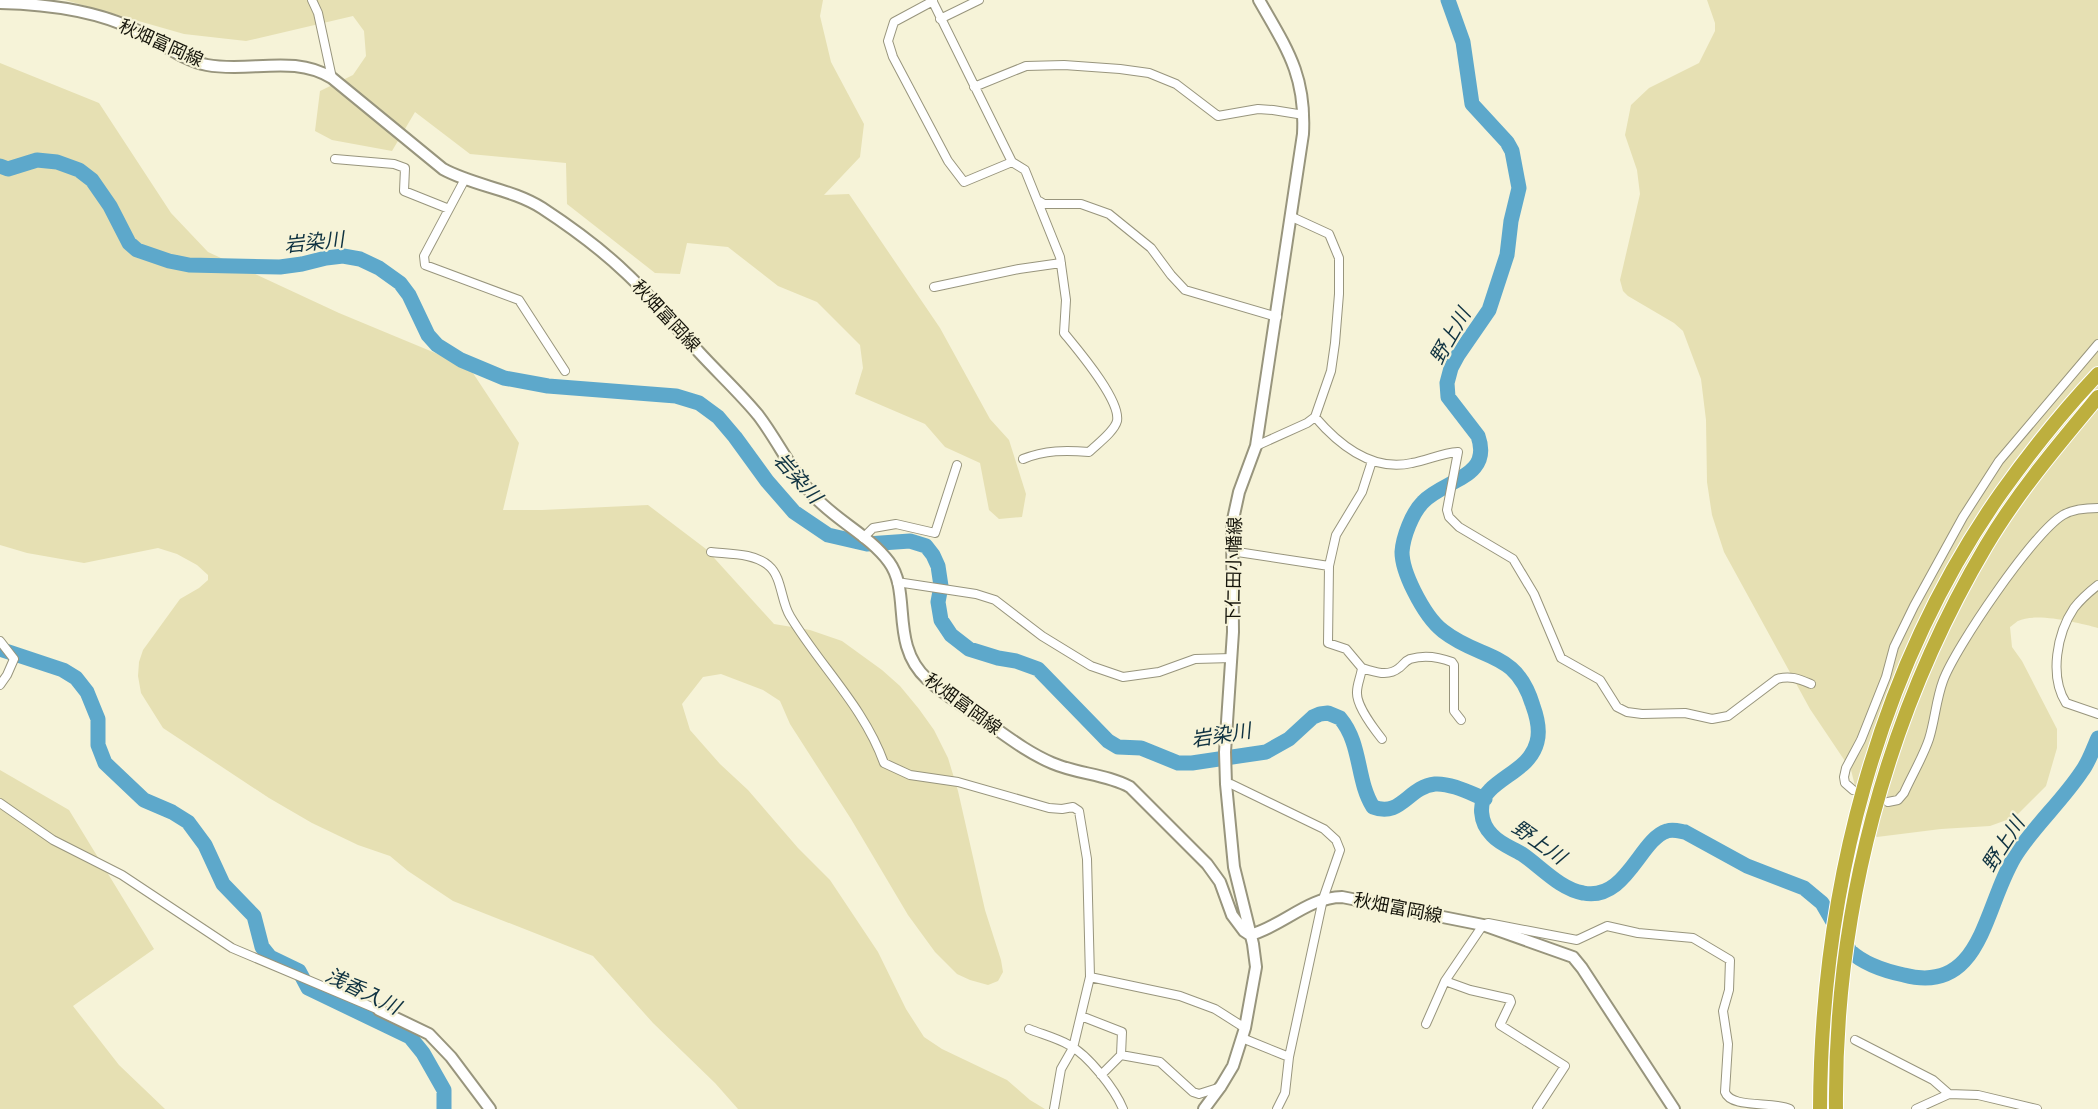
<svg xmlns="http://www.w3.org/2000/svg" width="2098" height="1109" font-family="'Fira Sans','Noto Sans JP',sans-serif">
  <rect width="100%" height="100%" fill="#f6f3d8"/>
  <path fill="#e6e0b3" d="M 65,0 L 823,0 L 820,16 L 831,62 L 864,124 L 860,157 L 824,195 L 849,194 L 940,328 L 990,419 L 1009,440 L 1026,494 L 1022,517 L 999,519 L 989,510 L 980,463 L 945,447 L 925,424 L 855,394 L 863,368 L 860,345 L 817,302 L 778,286 L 728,247 L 687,243 L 680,274 L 655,273 L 567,204 L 566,163 L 470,154 L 415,112 L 392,151 L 332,140 L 315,131 L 320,91 L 353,75 L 366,56 L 364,31 L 353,16 L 246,41 L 184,34 Z
    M 1707,0 L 2098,0 L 2098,628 C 2079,623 2036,612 2018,621 C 2017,621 2011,627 2010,627 L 2012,647 L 2022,661 L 2057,729 L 2057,748 L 2046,786 L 2015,817 L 1990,826 L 1941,829 L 1877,837 L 1859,822 L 1856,790 L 1851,770 L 1810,709 L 1724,552 L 1712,515 L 1707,482 L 1706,420 L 1701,379 L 1683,331 L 1674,323 L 1628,296 L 1623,291 L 1620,280 L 1640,194 L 1637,170 L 1625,135 L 1631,105 L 1649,88 L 1699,63 L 1715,31 L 1715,23 Z
    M 0,63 L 99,103 L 171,213 L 208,252 L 339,313 L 469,367 L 519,443 L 503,510 L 542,510 L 648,505 L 706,549 L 774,624 L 810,630 L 842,641 L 882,670 L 900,686 L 919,709 L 934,730 L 948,758 L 958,791 L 985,910 L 1001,960 L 1003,972 L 998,981 L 988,985 L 970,980 L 957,974 L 935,952 L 908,915 L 851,819 L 790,724 L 780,701 L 763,690 L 721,674 L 703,677 L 682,704 L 690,730 L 720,764 L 748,790 L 798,848 L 830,880 L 878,952 L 906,1009 L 924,1037 L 942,1049 L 1007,1080 L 1030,1100 L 1045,1109 L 738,1109 L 715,1083 L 653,1023 L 593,956 L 453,901 L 408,871 L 390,856 L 358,845 L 312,823 L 269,798 L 163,728 L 141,693 L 138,676 L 139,662 L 143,650 L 180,599 L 199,588 L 208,580 L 208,575 L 197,565 L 177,554 L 158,548 L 84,563 L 27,553 L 0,545 Z
    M 0,770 L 69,810 L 154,949 L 73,1006 L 119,1065 L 165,1109 L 0,1109 Z"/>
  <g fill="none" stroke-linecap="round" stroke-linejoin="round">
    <path stroke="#5da8cb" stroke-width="15" d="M 1448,0 L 1463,42 L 1472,104 L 1507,142 L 1512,151 L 1519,188 L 1511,221 L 1507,255 L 1489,310 L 1458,355 L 1451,368 L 1447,383 L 1448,397 L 1478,436 C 1493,478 1443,480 1423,502 C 1412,513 1403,537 1402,552 C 1402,565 1408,579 1414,591 C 1421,605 1430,621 1443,631 C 1481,661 1516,649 1533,706 C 1537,717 1540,731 1537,742 C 1531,766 1506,774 1490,790 C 1477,802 1480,823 1492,835 C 1500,844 1512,848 1522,854 C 1541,867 1560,889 1583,893 C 1626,902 1640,839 1667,831 C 1673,829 1679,831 1685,832 L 1747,866 L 1804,888 L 1822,903 L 1850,951 C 1865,965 1885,971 1904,975 C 1984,996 1984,902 2017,853 C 2036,824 2063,800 2082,771 C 2089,762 2093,749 2098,738
      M 0,166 L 8,169 L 37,160 L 57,162 L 79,170 L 92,180 L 110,206 L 129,243 L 137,250 L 169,261 L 189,265 L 280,267 L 302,264 L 326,258 L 343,256 L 360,259 L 379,268 L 400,283 L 409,295 L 428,335 L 437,345 L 461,360 L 504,378 L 548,386 L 676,396 L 699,403 L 718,417 L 735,437 L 767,481 L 794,512 L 828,535 L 867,544 L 910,541 L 926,546 L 933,555 L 938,566 L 941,586 L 938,602 L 941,620 L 951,635 L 969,649 L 998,658 L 1016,661 L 1038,669 L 1108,741 L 1118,747 L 1141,748 L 1178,763 L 1192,763 L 1266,752 L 1289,739 L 1313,717 L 1320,714 L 1328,713 L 1340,718 C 1362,744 1356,780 1373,807 C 1401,818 1408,787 1435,784 C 1451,783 1470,793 1485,799
      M 0,649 L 63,670 L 76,678 L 87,692 L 98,719 L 98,745 L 105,763 L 144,800 L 172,812 L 188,822 L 205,845 L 223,884 L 254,916 L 262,947 L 270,957 L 299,971 L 308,988 L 410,1037 L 423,1053 L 444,1090 L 444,1109"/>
    <g stroke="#98957d" stroke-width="10">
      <path id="street" d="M 312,0 L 318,13 L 332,78
        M 932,0 L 1012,162 L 1025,170 L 1060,257 L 1066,300 L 1064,333 C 1077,349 1121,400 1117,421 C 1114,432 1097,444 1089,452 C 1066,450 1045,450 1023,459
        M 933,1 L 894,22 L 888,41 L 893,57 L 948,161 L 964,182 L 1012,162
        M 940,19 L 979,0
        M 974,87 L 1026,66 L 1064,65 L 1120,69 L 1149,73 L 1176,84 L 1218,116 L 1258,109 L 1273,110 L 1304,115
        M 335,159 L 394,164 L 405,168 L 404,191 L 449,209
        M 465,179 L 424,256 L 425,265 L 519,300 L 565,371
        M 1039,201 L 1044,204 L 1081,204 L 1109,214 L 1151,248 L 1171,275 L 1185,290 L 1277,317
        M 934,287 L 1019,269 L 1061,263
        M 1315,417 C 1339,445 1373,472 1412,463 C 1428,460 1442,453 1458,452 L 1447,510 L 1449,517 L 1459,527 L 1513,559 L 1534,594 L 1561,658 L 1600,680 L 1617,707 L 1627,712 L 1642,714 L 1685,713 L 1712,719 L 1728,716 L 1777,679 C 1790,675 1799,679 1811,684
        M 1256,446 L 1307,423 L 1315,417 L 1331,371 L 1335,343 L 1339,294 L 1339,258 L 1329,234 L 1292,217
        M 863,538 L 873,528 L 896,524 L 935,533 L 957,465
        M 1231,551 L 1329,566 L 1328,643 L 1346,649 L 1362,668 C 1361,676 1357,684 1357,692 C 1356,705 1374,729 1382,739
        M 711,552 C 729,554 755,553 769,566 C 782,577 781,602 790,616 C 820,666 864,707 884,763 L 910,775 L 958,782 L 1049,808 L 1062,809 L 1073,807 L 1079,811 L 1087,859 L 1090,977 L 1073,1048 L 1061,1069 L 1054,1109
        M 1329,566 L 1336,535 L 1362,492 L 1372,461
        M 897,582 L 976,594 L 995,600 L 1042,636 L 1091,666 L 1123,677 L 1159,672 L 1195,659 L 1232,658
        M 2098,585 C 2089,592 2081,599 2074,608 C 2057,633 2049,676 2066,703 L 2098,714
        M 0,641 L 14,659 L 7,675 L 0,685
        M 1362,668 C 1374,672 1388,677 1399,668 C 1403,665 1405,661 1410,659 C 1423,655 1439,657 1452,662 L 1454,665 L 1454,711 L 1461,720
        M 1226,784 L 1231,784 L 1324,829 L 1336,840 L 1340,850 L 1323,899 L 1289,1057 L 1285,1093 L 1277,1109
        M 1853,790 L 1845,783 L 1844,777 L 1846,768 L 1861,740 L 1886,677 L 1894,647 L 1914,606 L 1963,517 L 1999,461 L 2098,344
        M 1888,802 L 1898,800 L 1904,793 C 1912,775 1923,757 1929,739 C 1935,720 1936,700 1943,681 C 1955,648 2033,533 2063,515 C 2073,509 2086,508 2098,508
        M 0,803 L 53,840 L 122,875 L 232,948 L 379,1010
        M 1090,977 L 1180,996 L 1215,1009 L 1245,1028
        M 1445,981 L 1470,990 L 1510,999 L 1511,1002 L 1500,1025 L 1565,1066 L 1537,1109
        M 1081,1016 L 1122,1032 L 1121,1055 L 1160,1062 L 1193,1092 L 1199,1094 L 1221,1087
        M 1426,1024 L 1445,981 L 1483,925 L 1488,923 L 1577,940 L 1607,926 L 1638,933 L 1693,938 L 1730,960 L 1729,990 L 1723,1011 L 1728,1044 L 1725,1092 C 1731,1109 1773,1101 1790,1109
        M 1029,1029 C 1041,1034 1057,1038 1069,1045 C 1088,1055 1115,1089 1123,1109
        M 1242,1038 L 1289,1057
        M 1855,1040 L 1933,1080 L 1949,1094
        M 1101,1075 L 1121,1055
        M 1916,1109 L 1949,1094 L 1978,1095 L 2037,1109"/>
    </g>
    <g stroke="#98957d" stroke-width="14">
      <path id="secondary" d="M 0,3 C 45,4 98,11 138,31 C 161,42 182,60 207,65 C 250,73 293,54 332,78 L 443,169 C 474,186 512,189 542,208 C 571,227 601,249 626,273 C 652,297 674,326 698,351 C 718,373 740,393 758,415 C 778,441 791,471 813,495 C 835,520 869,535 889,562 C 912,593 889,644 927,679 C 943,694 964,706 982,719 C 1004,734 1026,752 1052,763 C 1077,774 1106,774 1130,787 L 1207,864 L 1220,882 L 1232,915 L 1244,931 L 1250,935
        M 1250,935 C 1283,926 1308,897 1342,897 L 1483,925 L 1573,957 L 1582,968 L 1674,1109
        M 379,1010 L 429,1034 L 451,1057 L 490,1109
        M 1204,1109 L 1221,1086 L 1233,1066 L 1245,1028 L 1256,967 L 1253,944 L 1234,867 L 1226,784 L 1225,752 L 1233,632 L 1232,524 L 1239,492 L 1256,446 L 1303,134 C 1306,75 1287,49 1259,0"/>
    </g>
    <g stroke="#fff" stroke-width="16">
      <path id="highway" d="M 1820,1109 C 1821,893 1876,671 2001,493 C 2031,451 2063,411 2098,374
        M 1836,1109 C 1834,912 1886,715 1986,546 C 2018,492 2058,445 2098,397"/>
    </g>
    <use href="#street" stroke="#fff" stroke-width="8"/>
    <use href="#secondary" stroke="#fff" stroke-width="10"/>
    <use href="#highway" stroke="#bdaf3e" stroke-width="14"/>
  </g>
  <g text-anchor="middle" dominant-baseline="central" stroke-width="4.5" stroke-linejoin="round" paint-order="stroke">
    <g font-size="18" fill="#16150b" stroke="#f6f3d8">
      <text transform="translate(161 43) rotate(24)">秋畑富岡線</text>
      <text transform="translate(666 316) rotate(47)">秋畑富岡線</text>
      <text transform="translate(1234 571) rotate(-89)">下仁田小幡線</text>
      <text transform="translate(963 704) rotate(36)">秋畑富岡線</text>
      <text transform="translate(1398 908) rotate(11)">秋畑富岡線</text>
    </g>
    <g font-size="20" font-style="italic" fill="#0f3241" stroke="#f6f3d8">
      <text transform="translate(314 242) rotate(-6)">岩染川</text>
      <text transform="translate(1450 336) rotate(-60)">野上川</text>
      <text transform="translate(798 478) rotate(48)">岩染川</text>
      <text transform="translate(1221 735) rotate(-9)">岩染川</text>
      <text transform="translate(1539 842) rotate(35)">野上川</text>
      <text transform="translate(2003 844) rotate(-57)">野上川</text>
      <text transform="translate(363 991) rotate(26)">浅香入川</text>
    </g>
  </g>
</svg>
